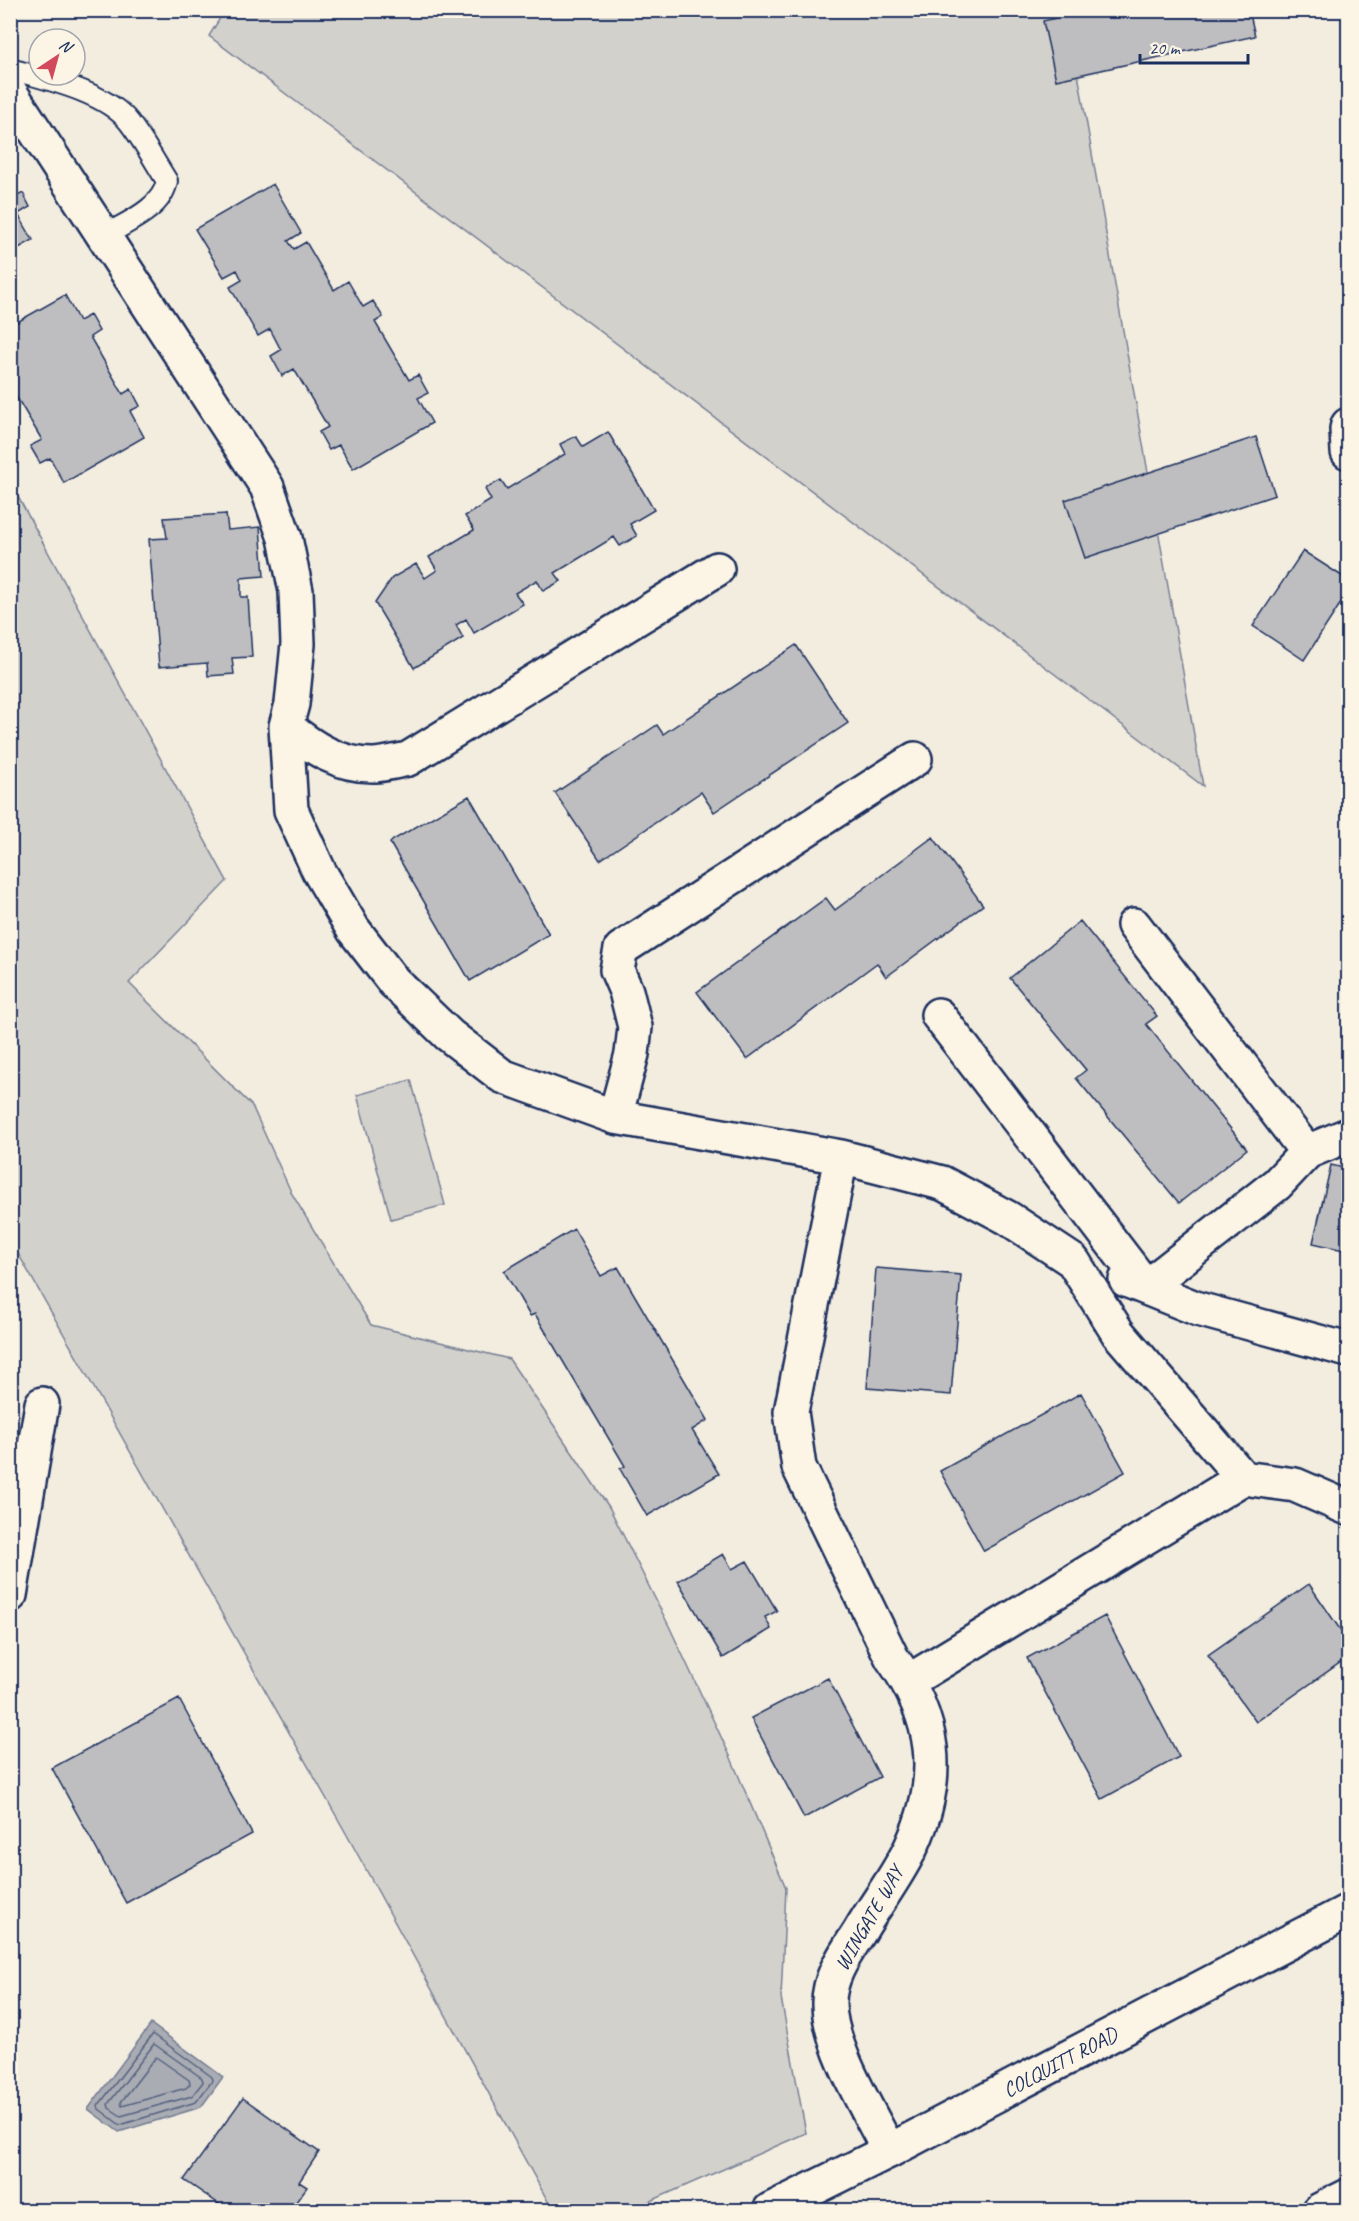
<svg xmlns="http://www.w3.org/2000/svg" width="1359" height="2221" font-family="Caveat,sans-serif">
  <rect width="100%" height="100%" fill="#f3ede0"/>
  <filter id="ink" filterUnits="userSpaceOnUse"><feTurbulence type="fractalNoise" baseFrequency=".0167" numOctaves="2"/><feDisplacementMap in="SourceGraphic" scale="12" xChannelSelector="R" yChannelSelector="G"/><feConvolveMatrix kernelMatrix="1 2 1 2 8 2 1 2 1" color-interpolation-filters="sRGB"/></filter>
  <g filter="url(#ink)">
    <path fill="#d3d1cc" stroke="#778095" stroke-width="1.5" d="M 225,10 L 1067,11 L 1203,786 L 209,36 Z
      M 10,482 L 227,881 L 129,983 L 252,1106 L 292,1194 L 371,1325 L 509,1359 L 609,1507 L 669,1626 L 731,1758 L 786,1888 L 781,1998 L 806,2133 L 630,2210 L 554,2210 L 550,2205 L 347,1835 L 11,1241 Z
      M 411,1080 L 445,1205 L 391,1219 L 357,1095 Z"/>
    <path fill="#a9acb3" stroke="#707a91" stroke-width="1.5" d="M 151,2024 L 223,2077 L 201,2107 L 119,2132 L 88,2109 Z"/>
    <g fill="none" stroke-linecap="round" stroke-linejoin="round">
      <path stroke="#546180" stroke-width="1.5" d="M 153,2034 L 212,2077 L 213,2080 L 196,2102 L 120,2125 L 99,2109 L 98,2106 Z
        M 154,2044 L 202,2078 L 203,2082 L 192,2096 L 121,2116 L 109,2108 L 108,2104 Z
        M 156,2057 L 189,2080 L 190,2084 L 186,2088 L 122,2106 L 121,2102 Z"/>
    </g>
    <path fill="#bebec0" stroke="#1b2f5e" stroke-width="1.5" d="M 1090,10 L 1249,10 L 1255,36 L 1056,80 L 1043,21 Z
      M 273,184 L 301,233 L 288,241 L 294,249 L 306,242 L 334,290 L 348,281 L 363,307 L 373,301 L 383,317 L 375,322 L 409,380 L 418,375 L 428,393 L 418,398 L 432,423 L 353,469 L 339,445 L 329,450 L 319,432 L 328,427 L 294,369 L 282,376 L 271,356 L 281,350 L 270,329 L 258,336 L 230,287 L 242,280 L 237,270 L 224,277 L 195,229 Z
      M 23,193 L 30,207 L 18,214 L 33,240 L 10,253 L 10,195 L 12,199 Z
      M 65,295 L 79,321 L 90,315 L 99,331 L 90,337 L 123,394 L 131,389 L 140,406 L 130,411 L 144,437 L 64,483 L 50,458 L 40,463 L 30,446 L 42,440 L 10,386 L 10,326 Z
      M 608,432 L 654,510 L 630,524 L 637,536 L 620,546 L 614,537 L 555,573 L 561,581 L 543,591 L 537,580 L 515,593 L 523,604 L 474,633 L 466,619 L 456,625 L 463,638 L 414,668 L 375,603 L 392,578 L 416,564 L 425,578 L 437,570 L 429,557 L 474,530 L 465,516 L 491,500 L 485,489 L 501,480 L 507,489 L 565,454 L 560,444 L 576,436 L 583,447 Z
      M 1256,437 L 1275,495 L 1085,558 L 1065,500 Z
      M 226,514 L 228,530 L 260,527 L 264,576 L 241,578 L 241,597 L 248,597 L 252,657 L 232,658 L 234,674 L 208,676 L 207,663 L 159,667 L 149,539 L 167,538 L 164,518 Z
      M 1303,551 L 1348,580 L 1348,592 L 1304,660 L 1253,626 Z
      M 796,645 L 848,723 L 714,812 L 701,792 L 600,860 L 555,793 L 657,725 L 663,734 Z
      M 469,796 L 549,934 L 470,981 L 390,843 L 393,840 Z
      M 933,837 L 983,905 L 886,977 L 877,963 L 747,1059 L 697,992 L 826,898 L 835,910 Z
      M 1080,921 L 1157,1016 L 1146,1024 L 1247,1149 L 1179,1203 L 1076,1078 L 1086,1070 L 1010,978 Z
      M 1331,1165 L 1348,1169 L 1348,1251 L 1313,1243 Z
      M 574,1229 L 601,1276 L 618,1267 L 708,1420 L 692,1430 L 719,1474 L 647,1516 L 620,1469 L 625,1466 L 535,1314 L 530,1316 L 504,1271 Z
      M 876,1268 L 961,1275 L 951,1395 L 867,1388 Z
      M 1081,1393 L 1125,1472 L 984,1551 L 940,1471 Z
      M 723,1554 L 732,1569 L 747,1561 L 777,1611 L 765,1617 L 771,1629 L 723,1658 L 678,1581 Z
      M 1309,1584 L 1348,1641 L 1348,1657 L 1256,1722 L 1208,1655 Z
      M 1105,1616 L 1179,1757 L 1102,1799 L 1027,1658 Z
      M 828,1678 L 880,1777 L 804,1818 L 751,1718 Z
      M 179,1699 L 252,1834 L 126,1903 L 52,1768 Z
      M 243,2098 L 319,2152 L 299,2182 L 307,2187 L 290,2210 L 228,2210 L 184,2180 Z"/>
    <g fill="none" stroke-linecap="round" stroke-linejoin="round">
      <g stroke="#1b2f5e" stroke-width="24">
        <path id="service" d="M 10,69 C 46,79 106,92 129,122 C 143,140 155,162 167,181 C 162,209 127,222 104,236"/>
      </g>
      <g stroke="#1b2f5e" stroke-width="38">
        <path id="minor" d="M 10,92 L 267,487 L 285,538 L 296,591 L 298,644 L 292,704 L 286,726 L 291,810 L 319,871 L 353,929 L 394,982 L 449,1035 L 502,1076 L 615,1117 L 841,1157 L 942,1183 L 1008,1218 L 1073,1261 L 1118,1333 L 1243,1478
          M 1348,425 L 1347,429 L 1348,452
          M 286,726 C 312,748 340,766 375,765 C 386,764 398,761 408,759 L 717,569
          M 1134,925 L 1307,1152
          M 938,1015 L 1146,1287
          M 615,1117 L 632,1054 L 635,1027 L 626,991 L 617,970 L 621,949 L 915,759
          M 841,1157 L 791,1412 L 799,1467 L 892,1658 C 936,1719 943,1776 912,1845 C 899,1874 876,1903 860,1931 C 846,1953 828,1977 829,2005 C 830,2048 869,2111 889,2151
          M 1126,1280 L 1198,1309 L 1348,1350
          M 1146,1287 L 1277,1184 L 1307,1152 L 1348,1135
          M 10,1595 L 42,1404
          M 909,1681 L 1243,1478 L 1295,1485 L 1348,1508"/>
      </g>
      <g stroke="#1b2f5e" stroke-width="38">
        <path id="tertiary" d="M 770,2210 L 889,2151 L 1348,1911"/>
      </g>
      <g stroke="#1b2f5e" stroke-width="38">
        <path id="motorway" d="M 1320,2210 L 1348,2196"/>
      </g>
      <use href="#service" stroke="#fcf5e5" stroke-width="20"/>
      <use href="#minor" stroke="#fcf5e5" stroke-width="33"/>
      <use href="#tertiary" stroke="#fcf5e5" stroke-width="33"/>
      <use href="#motorway" stroke="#fcf5e5" stroke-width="33"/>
    </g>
  </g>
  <g text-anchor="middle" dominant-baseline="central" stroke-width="4.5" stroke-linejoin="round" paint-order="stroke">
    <g font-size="21" fill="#1b2f5e" stroke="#fcf5e5">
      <text transform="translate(869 1918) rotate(-60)">WINGATE WAY</text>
      <text transform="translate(1060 2062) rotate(-28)">COLQUITT ROAD</text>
    </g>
  </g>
  <rect width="1359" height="2221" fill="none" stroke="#fcf5e5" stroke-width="36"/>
  <rect x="18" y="18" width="1323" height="2185" fill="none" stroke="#1b2f5e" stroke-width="2" filter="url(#ink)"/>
  <g transform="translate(57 57) rotate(36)"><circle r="28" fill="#fcf5e5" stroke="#a2a6af" stroke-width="1.5"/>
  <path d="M0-4.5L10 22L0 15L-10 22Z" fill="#d1495b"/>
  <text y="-9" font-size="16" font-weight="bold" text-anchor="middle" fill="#1b2f5e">N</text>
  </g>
  <path d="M1140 54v9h108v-9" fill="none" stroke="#1b2f5e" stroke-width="3"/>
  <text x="1149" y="54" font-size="18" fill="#1b2f5e" stroke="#fcf5e5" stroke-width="4.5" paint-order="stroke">20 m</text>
</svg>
